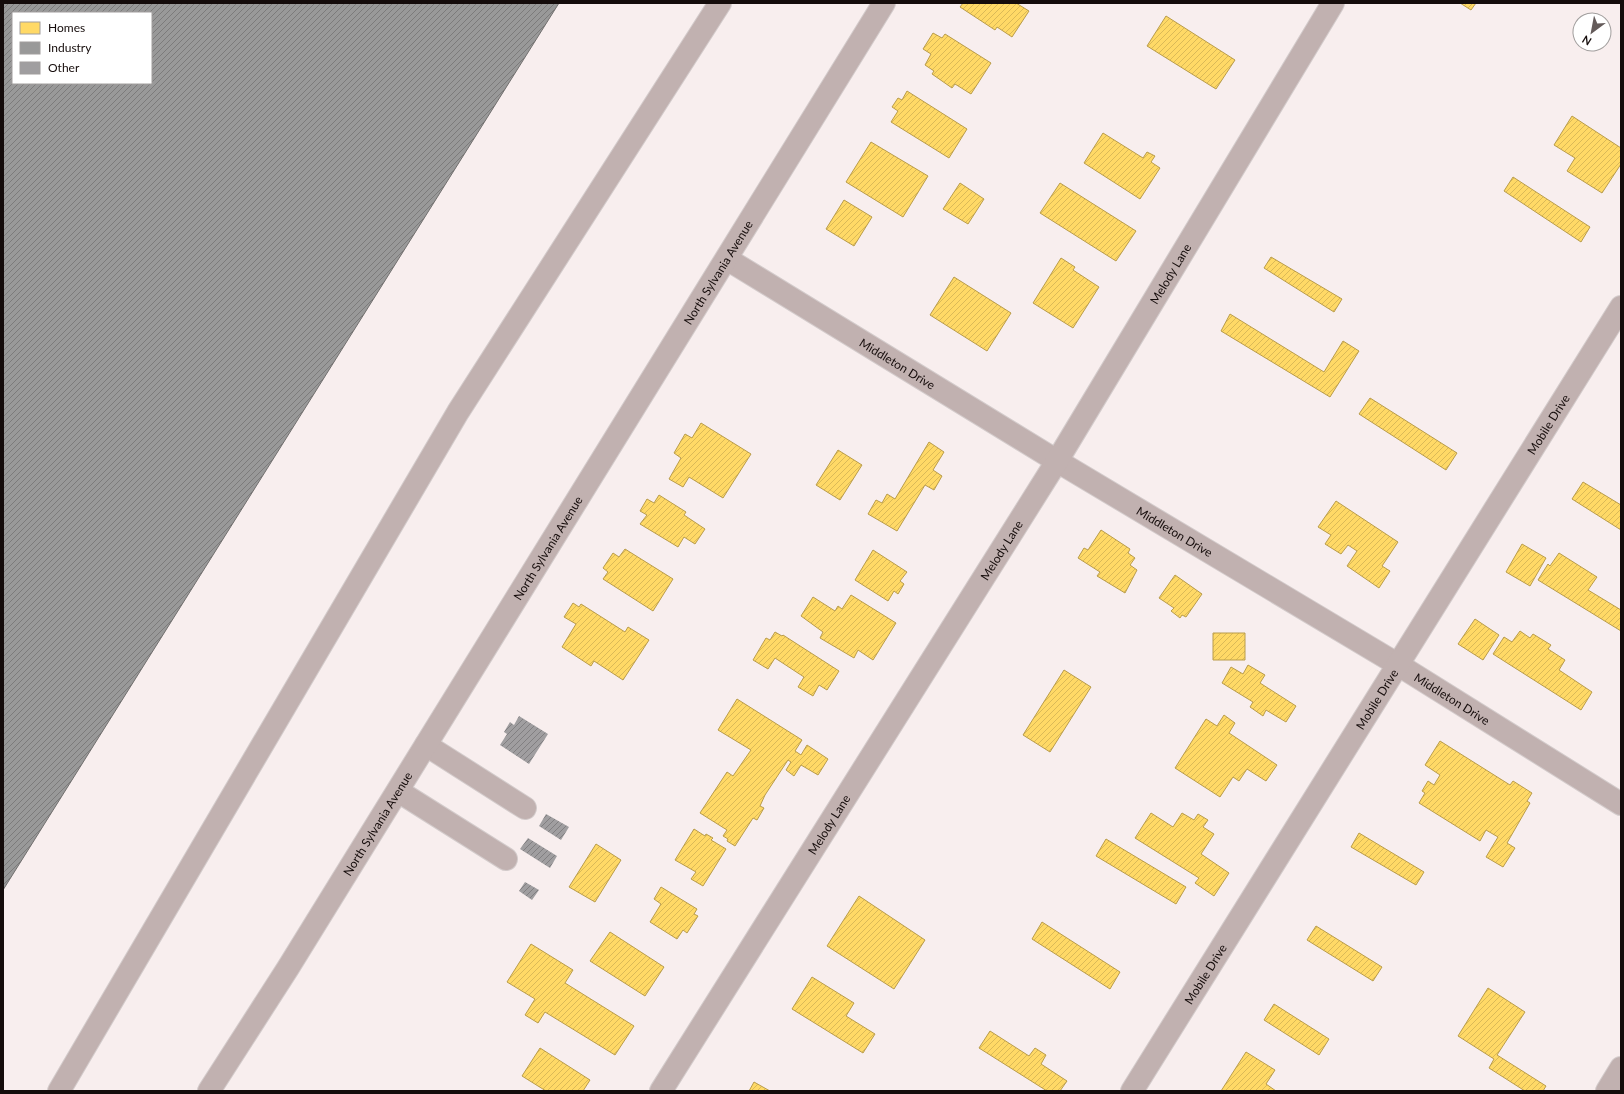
<svg xmlns="http://www.w3.org/2000/svg" width="1624" height="1094" font-family="Lato,sans-serif">
  <defs>
    <pattern id="homes-hatch" width="6" height="6" patternUnits="userSpaceOnUse"><rect width="6" height="6" fill="#ffd966"/><path d="M-1 1l2-2M0 6l6-6M5 7l2-2" fill="none" stroke="#dab957"/></pattern>
    <pattern id="industry-hatch" width="6" height="6" patternUnits="userSpaceOnUse"><rect width="6" height="6" fill="#999"/><path d="M-1 1l2-2M0 6l6-6M5 7l2-2" fill="none" stroke="#7c7b7b"/></pattern>
    <pattern id="building-hatch" width="6" height="6" patternUnits="userSpaceOnUse"><rect width="6" height="6" fill="#a09ea0"/><path d="M-1 1l2-2M0 6l6-6M5 7l2-2" fill="none" stroke="#817f81"/></pattern>
  </defs>
  <rect width="100%" height="100%" fill="#f8eeee"/>
  <path fill="url(#homes-hatch)" stroke="#b99c4b" d="M 963,3 L 1016,3 L 1029,11 L 1012,37 L 997,27 L 995,30 L 960,7 Z
    M 1460,3 L 1476,3 L 1471,10 Z
    M 1166,16 L 1235,60 L 1216,89 L 1147,46 Z
    M 933,33 L 942,38 L 945,34 L 991,63 L 971,94 L 955,84 L 952,88 L 932,74 L 934,71 L 925,65 L 931,54 L 923,49 Z
    M 907,91 L 967,129 L 949,158 L 891,122 L 898,111 L 892,107 L 898,98 L 902,100 Z
    M 1572,116 L 1621,148 L 1621,164 L 1602,193 L 1567,171 L 1575,158 L 1554,145 Z
    M 1103,133 L 1143,158 L 1147,152 L 1155,156 L 1151,162 L 1160,168 L 1140,199 L 1084,163 Z
    M 871,142 L 928,176 L 903,217 L 846,182 Z
    M 1513,177 L 1590,227 L 1581,242 L 1504,191 Z
    M 960,183 L 984,199 L 968,224 L 943,209 Z
    M 1060,183 L 1136,231 L 1116,261 L 1040,213 Z
    M 844,200 L 872,217 L 854,246 L 826,229 Z
    M 1271,257 L 1342,299 L 1334,312 L 1264,268 Z
    M 1061,258 L 1075,267 L 1073,270 L 1099,287 L 1073,328 L 1033,303 Z
    M 954,277 L 1011,313 L 987,351 L 930,315 Z
    M 1230,314 L 1324,372 L 1343,341 L 1359,351 L 1330,397 L 1221,331 Z
    M 1370,398 L 1457,453 L 1446,470 L 1359,414 Z
    M 701,423 L 751,454 L 723,498 L 689,477 L 683,487 L 669,479 L 681,458 L 674,453 L 685,434 L 692,438 Z
    M 929,442 L 944,452 L 933,470 L 942,476 L 934,490 L 925,485 L 897,531 L 868,514 L 876,500 L 882,503 L 887,494 L 895,499 Z
    M 838,450 L 862,465 L 840,500 L 816,485 Z
    M 1583,482 L 1621,505 L 1621,530 L 1572,499 Z
    M 659,495 L 686,512 L 684,515 L 705,529 L 695,544 L 684,537 L 678,547 L 640,524 L 647,515 L 640,511 L 647,499 L 654,503 Z
    M 1336,501 L 1398,542 L 1382,566 L 1390,571 L 1379,588 L 1347,566 L 1357,551 L 1348,545 L 1341,554 L 1325,544 L 1331,535 L 1318,527 Z
    M 1101,530 L 1130,549 L 1128,553 L 1135,558 L 1130,565 L 1137,570 L 1125,593 L 1097,576 L 1100,572 L 1078,558 L 1084,548 L 1088,550 Z
    M 1522,544 L 1546,558 L 1530,586 L 1506,572 Z
    M 625,549 L 673,579 L 653,611 L 603,579 L 608,572 L 603,568 L 613,553 L 619,557 Z
    M 873,550 L 907,572 L 900,581 L 904,584 L 898,594 L 894,591 L 888,601 L 855,580 Z
    M 1559,553 L 1597,577 L 1588,590 L 1621,610 L 1621,631 L 1538,580 L 1548,564 L 1550,566 Z
    M 1175,575 L 1202,594 L 1186,617 L 1182,615 L 1180,618 L 1171,611 L 1174,608 L 1159,598 Z
    M 851,595 L 896,623 L 873,660 L 858,650 L 854,658 L 820,638 L 823,632 L 801,616 L 813,597 L 835,611 L 838,606 L 842,609 Z
    M 573,603 L 579,607 L 581,604 L 625,632 L 628,627 L 649,640 L 623,680 L 594,661 L 591,666 L 562,647 L 576,624 L 564,617 Z
    M 1475,619 L 1499,635 L 1483,660 L 1458,644 Z
    M 1520,631 L 1530,638 L 1533,634 L 1551,645 L 1548,649 L 1565,660 L 1559,670 L 1592,692 L 1581,710 L 1493,654 L 1504,637 L 1512,642 Z
    M 775,632 L 782,636 L 783,635 L 839,671 L 827,690 L 819,685 L 813,696 L 798,687 L 804,677 L 775,658 L 768,669 L 753,660 L 766,638 L 770,640 Z
    M 1213,633 L 1245,633 L 1245,660 L 1213,660 Z
    M 1248,665 L 1265,675 L 1260,683 L 1296,706 L 1286,722 L 1266,710 L 1263,716 L 1250,707 L 1253,702 L 1222,683 L 1231,667 L 1243,674 Z
    M 1064,670 L 1091,687 L 1050,752 L 1023,735 Z
    M 737,699 L 802,740 L 795,751 L 801,755 L 807,745 L 828,759 L 818,775 L 801,765 L 794,776 L 786,770 L 791,762 L 788,760 L 765,795 L 760,806 L 764,808 L 757,820 L 753,818 L 735,846 L 727,841 L 728,839 L 723,836 L 727,830 L 700,813 L 727,772 L 733,776 L 751,750 L 718,730 Z
    M 1224,715 L 1235,723 L 1229,733 L 1277,765 L 1266,781 L 1247,769 L 1239,781 L 1233,777 L 1220,797 L 1175,768 L 1206,719 L 1217,726 Z
    M 1440,741 L 1510,785 L 1513,781 L 1532,793 L 1527,801 L 1530,803 L 1507,843 L 1515,848 L 1503,867 L 1486,857 L 1498,837 L 1486,830 L 1480,841 L 1419,803 L 1425,793 L 1422,791 L 1428,781 L 1434,785 L 1440,775 L 1425,765 Z
    M 1151,813 L 1173,827 L 1182,813 L 1194,820 L 1198,814 L 1208,820 L 1203,827 L 1214,834 L 1201,854 L 1229,873 L 1214,896 L 1195,883 L 1199,878 L 1135,838 Z
    M 694,829 L 705,836 L 706,834 L 713,838 L 711,840 L 726,849 L 703,886 L 691,879 L 696,872 L 675,860 Z
    M 1359,833 L 1424,872 L 1416,885 L 1351,847 Z
    M 1106,839 L 1186,887 L 1176,904 L 1096,856 Z
    M 596,844 L 621,860 L 595,902 L 569,887 Z
    M 661,887 L 697,909 L 694,914 L 698,916 L 687,933 L 683,930 L 677,939 L 650,922 L 661,904 L 654,899 Z
    M 859,896 L 925,940 L 894,989 L 827,946 Z
    M 1042,922 L 1120,972 L 1110,989 L 1032,939 Z
    M 1316,926 L 1382,967 L 1373,981 L 1307,940 Z
    M 610,932 L 664,967 L 645,996 L 590,961 Z
    M 531,944 L 573,970 L 565,983 L 634,1026 L 615,1055 L 545,1012 L 538,1023 L 525,1015 L 535,999 L 507,982 Z
    M 812,977 L 854,1003 L 846,1016 L 875,1034 L 863,1053 L 792,1009 Z
    M 1488,988 L 1525,1012 L 1497,1055 L 1546,1086 L 1543,1091 L 1525,1091 L 1489,1068 L 1494,1059 L 1458,1036 Z
    M 1274,1004 L 1329,1039 L 1319,1055 L 1264,1020 Z
    M 990,1031 L 1029,1056 L 1035,1048 L 1046,1055 L 1041,1064 L 1067,1081 L 1060,1091 L 1047,1091 L 979,1048 Z
    M 540,1048 L 590,1080 L 583,1091 L 546,1091 L 522,1076 Z
    M 1246,1052 L 1275,1070 L 1266,1084 L 1276,1091 L 1221,1091 Z
    M 754,1082 L 770,1091 L 749,1091 Z"/>
  <path fill="url(#industry-hatch)" stroke="#716f6e" fill-rule="evenodd" d="M 3,3 L 559,3 L 3,890 ZM 13,13 L 151,13 L 151,83 L 13,83 Z"/>
  <path fill="url(#building-hatch)" d="M 519,716 L 548,734 L 529,764 L 500,745 L 507,734 L 504,732 L 510,722 L 514,725 Z
    M 546,814 L 569,827 L 561,840 L 539,826 Z
    M 528,838 L 557,856 L 550,868 L 520,849 Z
    M 525,882 L 539,890 L 532,900 L 519,891 Z"/>
  <g fill="none" stroke-linecap="round" stroke-linejoin="round">
    <g stroke="#d3cbcb" stroke-width="24">
      <g id="minor">
        <path id="s1" d="M 727,259 L 1057,461 L 1397,664 L 1621,804"/>
        <path d="M 426,745 L 525,808"/>
        <path d="M 398,791 L 506,859"/>
        <path d="M 59,1091 L 458,412 L 720,3"/>
        <path id="s2" d="M 209,1091 L 288,968 L 884,3"/>
        <path id="s3" d="M 661,1091 L 1057,461 L 1333,3"/>
        <path id="s4" d="M 1132,1091 L 1621,307"/>
        <path d="M 1607,1091 L 1621,1068"/>
      </g>
    </g>
    <use href="#minor" stroke="#c1b1b0" stroke-width="22"/>
  </g>
  <g text-anchor="middle" dominant-baseline="central" stroke-width="4" stroke-linejoin="round" paint-order="stroke">
    <g font-size="12" fill="#150c0b" stroke="#fff">
      <text stroke="none"><textPath href="#s2" startOffset="964">North Sylvania Avenue</textPath></text>
      <text stroke="none"><textPath href="#s3" startOffset="963">Melody Lane</textPath></text>
      <text stroke="none"><textPath href="#s1" startOffset="200">Middleton Drive</textPath></text>
      <text stroke="none"><textPath href="#s4" startOffset="786">Mobile Drive</textPath></text>
      <text stroke="none"><textPath href="#s1" startOffset="524">Middleton Drive</textPath></text>
      <text stroke="none"><textPath href="#s2" startOffset="640">North Sylvania Avenue</textPath></text>
      <text stroke="none"><textPath href="#s3" startOffset="639">Melody Lane</textPath></text>
      <text stroke="none"><textPath href="#s4" startOffset="462">Mobile Drive</textPath></text>
      <text stroke="none"><textPath href="#s1" startOffset="848">Middleton Drive</textPath></text>
      <text stroke="none"><textPath href="#s2" startOffset="316">North Sylvania Avenue</textPath></text>
      <text stroke="none"><textPath href="#s3" startOffset="315">Melody Lane</textPath></text>
      <text stroke="none"><textPath href="#s4" startOffset="138">Mobile Drive</textPath></text>
    </g>
  </g>
  <rect width="1624" height="1094" fill="none" stroke="#150c0b" stroke-width="8"/>
  <rect x="12" y="12" width="140" height="72" fill="#ffffff" stroke="#a19e9d"/>
  <rect x="20" y="22" width="20" height="12" fill="#ffd966" stroke="#a19e9d"/>
  <text x="48" y="32" font-size="12" fill="#150c0b">Homes</text>
  <rect x="20" y="42" width="20" height="12" fill="#999999" stroke="#a19e9d"/>
  <text x="48" y="52" font-size="12" fill="#150c0b">Industry</text>
  <rect x="20" y="62" width="20" height="12" fill="#a09ea0" stroke="#a19e9d"/>
  <text x="48" y="72" font-size="12" fill="#150c0b">Other</text>
  <g transform="translate(1592 32) rotate(212)"><circle r="19" fill="#ffffff" stroke="#a19e9d"/>
  <path d="M0-3L7 15L0 10L-7 15Z" fill="#645b5a"/>
  <text y="-6" font-size="11" font-weight="bold" text-anchor="middle" fill="#150c0b">N</text>
  </g>
</svg>
